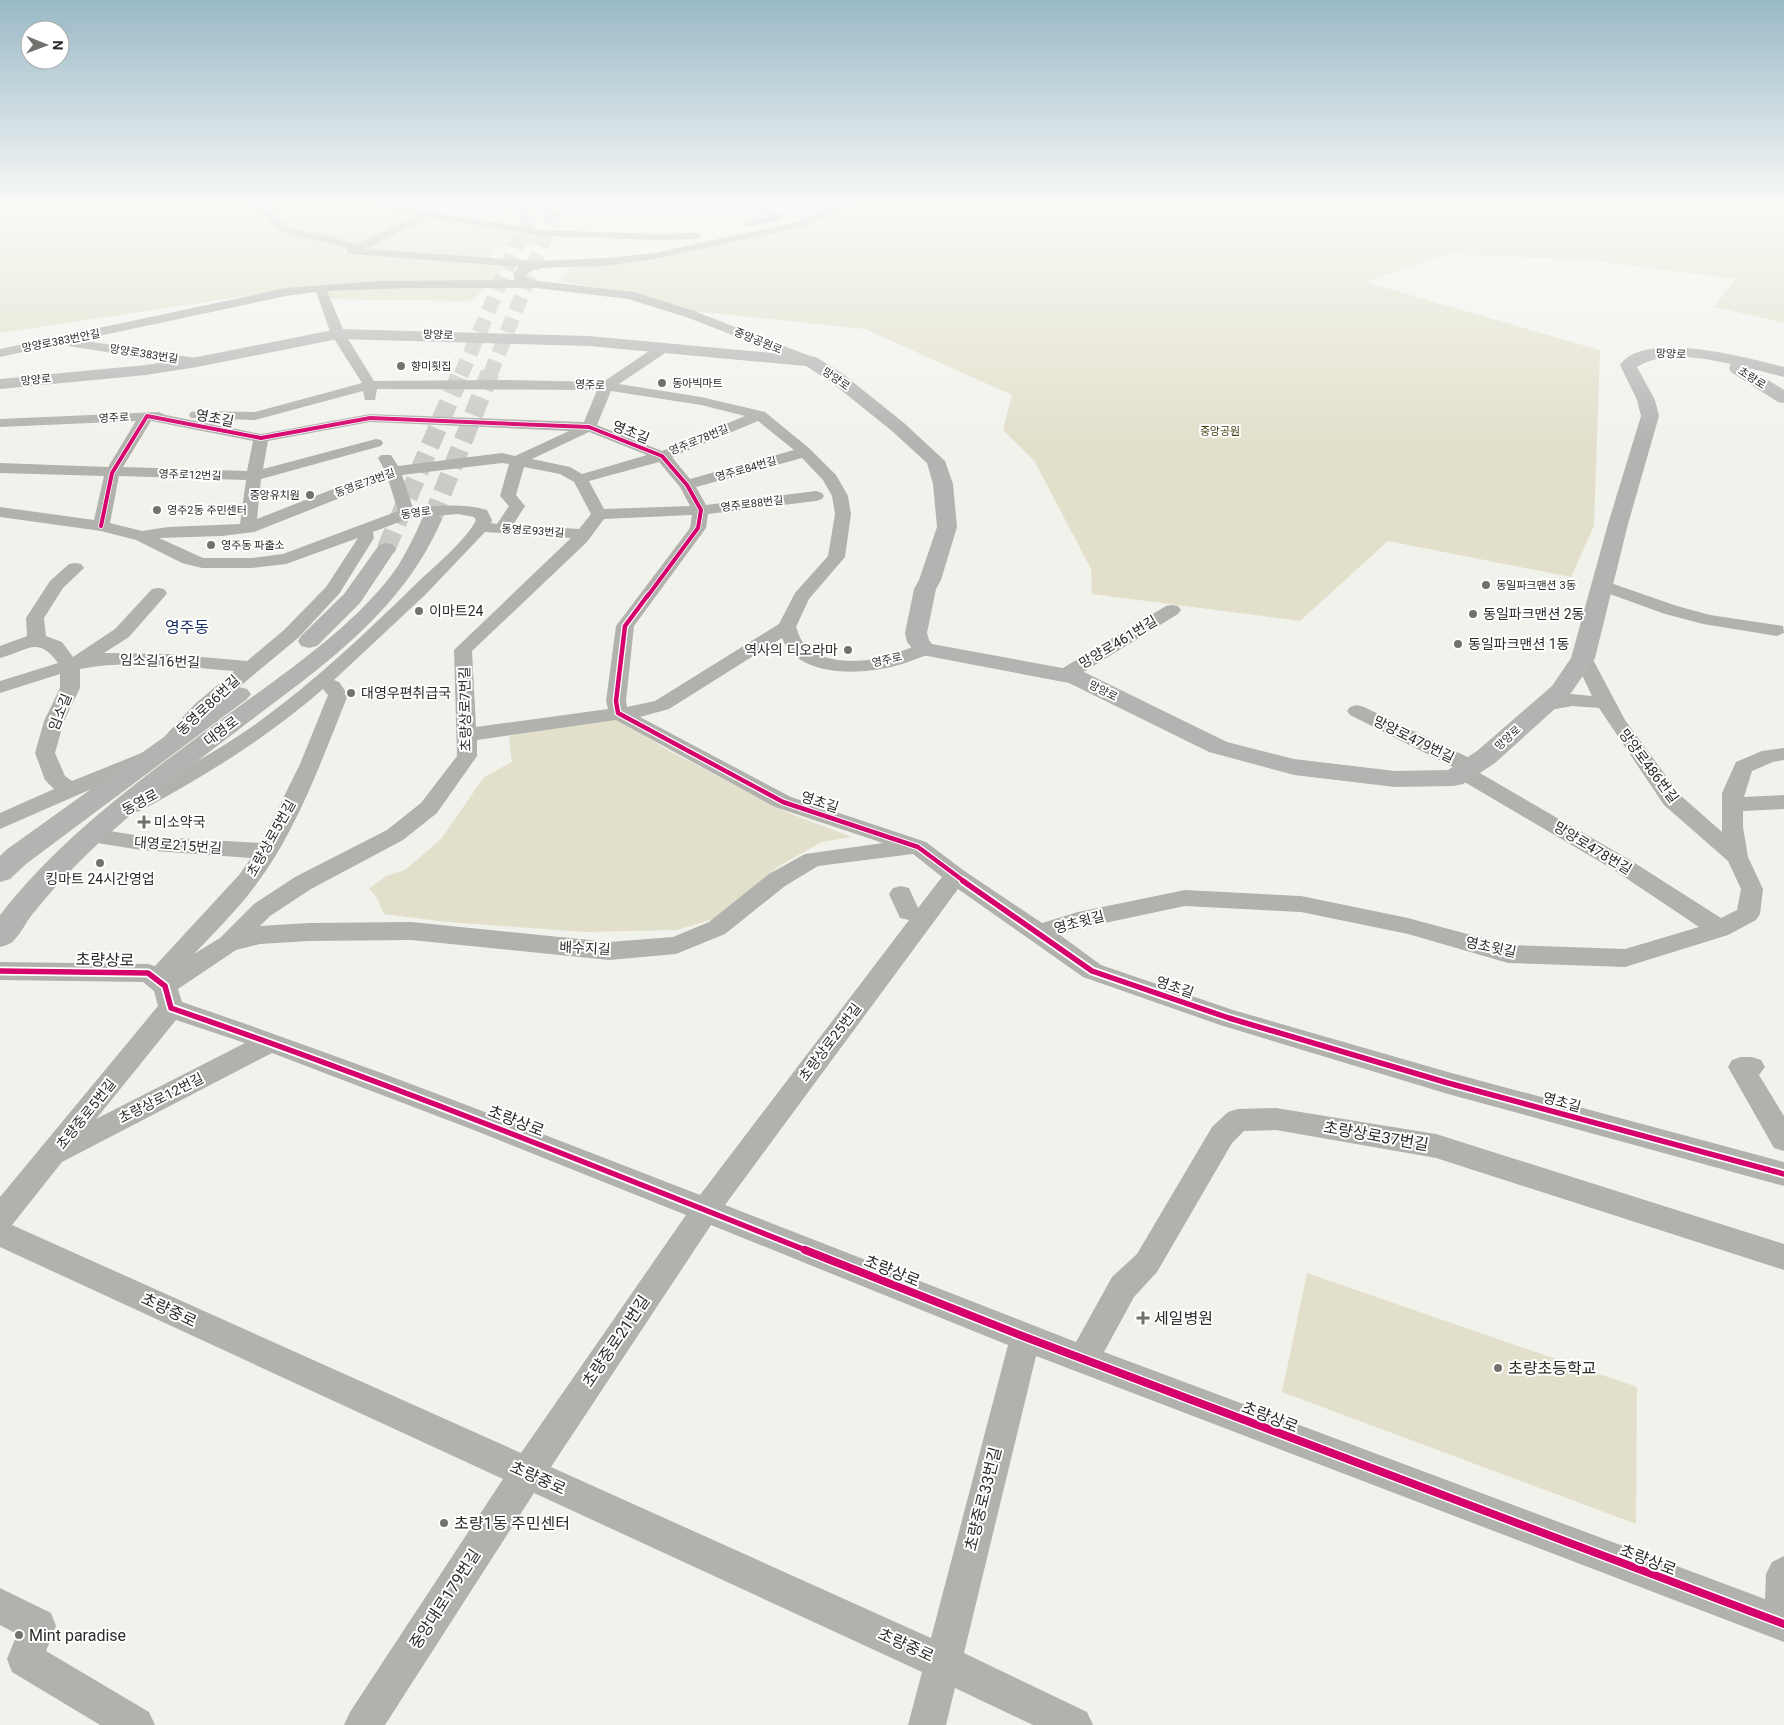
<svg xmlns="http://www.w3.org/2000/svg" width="1784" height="1725" font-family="Roboto,'Noto Sans KR',sans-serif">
  <rect width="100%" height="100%" fill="#f2f2ed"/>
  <path fill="#e2e0cb" d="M 0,202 L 371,202 L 539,235 L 533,246 L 498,247 L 488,260 L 502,269 L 495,282 L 469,301 L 327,299 L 320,285 L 0,333 Z
    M 855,202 L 1784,202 L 1784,323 L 1714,307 L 1735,279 L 1590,260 L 1448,254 L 1365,282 L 1600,350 L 1594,526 L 1571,577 L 1388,541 L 1300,621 L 1092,594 L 1091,569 L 1035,462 L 1003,430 L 1012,395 L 865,329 L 691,311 L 634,293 L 558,281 L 564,276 L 569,265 L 606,264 L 807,225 L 855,206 Z
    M 612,715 L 666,749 L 786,812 L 852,837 L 822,842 L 779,866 L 720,917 L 677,930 L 586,932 L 446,922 L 384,914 L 376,896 L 369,889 L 386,876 L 405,870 L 441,839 L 484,777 L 512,762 L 509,736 Z
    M 1307,1273 L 1637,1387 L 1636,1524 L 1282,1392 Z"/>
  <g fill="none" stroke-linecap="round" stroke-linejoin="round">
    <path stroke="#cacac6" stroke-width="15" stroke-dasharray="15 8" stroke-linecap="butt" d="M 461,375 L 535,202
      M 490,375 L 559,202"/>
    <path stroke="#cacac6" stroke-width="19" stroke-dasharray="19 9" stroke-linecap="butt" d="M 432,519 L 490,373
      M 386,549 L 461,373"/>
    <path fill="#b1b1ae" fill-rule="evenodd" d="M 250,202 L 261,202 L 290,228 L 330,236 L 355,245 L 417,216 L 374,204 L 373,202 L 390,202 L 428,212 L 544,230 L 657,234 L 697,233 L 703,236 L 697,239 L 657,240 L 544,236 L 428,218 L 365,249 L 536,261 L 606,258 L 654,253 L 800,221 L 842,202 L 855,202 L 854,204 L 807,226 L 654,259 L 606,266 L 537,268 L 525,275 L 526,278 L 531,280 L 634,292 L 694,311 L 815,358 L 817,361 L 810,365 L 686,317 L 628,299 L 536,288 L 411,288 L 327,291 L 345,334 L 374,381 L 506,380 L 603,382 L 658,345 L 663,344 L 670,348 L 668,351 L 619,384 L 701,397 L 765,412 L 810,449 L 836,475 L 848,496 L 851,514 L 845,557 L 809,599 L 796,627 C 798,631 799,637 802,641 C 818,665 861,663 885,657 C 898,653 911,647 925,643 L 932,645 L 934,649 L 932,653 C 918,658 905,664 891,667 C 857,675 798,677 782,638 L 669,709 L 640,717 L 791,797 L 926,842 L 963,870 L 1042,923 L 1078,912 L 1185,890 L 1301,896 L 1408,918 L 1508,945 L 1625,949 L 1699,927 L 1614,870 L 1456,777 L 1453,772 L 1455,768 L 1350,715 L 1347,711 L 1350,707 L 1357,705 L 1364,707 L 1478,762 L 1481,767 L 1478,772 L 1630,860 L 1721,918 L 1737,910 L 1741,889 L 1728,861 L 1664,805 L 1599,708 L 1572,706 L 1545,711 L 1538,709 L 1535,705 L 1538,701 L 1572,694 L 1592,696 L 1574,658 L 1576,654 L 1583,652 L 1590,654 L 1625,720 L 1680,795 L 1722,832 L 1722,793 L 1736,762 L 1762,751 L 1784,748 L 1784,760 L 1773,762 L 1752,771 L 1744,797 L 1784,795 L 1784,809 L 1743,811 L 1743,827 L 1748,857 L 1763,889 L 1760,914 L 1756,920 L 1728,935 L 1625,967 L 1508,963 L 1408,934 L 1301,912 L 1185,906 L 1081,928 L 1060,935 L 1101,965 L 1233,1010 L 1448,1072 L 1784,1162 L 1784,1186 L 1448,1094 L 1220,1025 L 1083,977 L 958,889 L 725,1205 L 1076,1342 L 1112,1277 L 1137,1254 L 1212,1127 L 1228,1112 L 1238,1109 L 1276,1108 L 1436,1134 L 1784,1244 L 1784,1270 L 1436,1158 L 1276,1130 L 1244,1131 L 1232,1143 L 1157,1272 L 1134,1297 L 1104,1352 L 1765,1599 L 1766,1574 L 1772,1562 L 1784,1556 L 1784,1642 L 1036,1356 L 964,1653 L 1087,1712 L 1093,1725 L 1033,1725 L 955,1688 L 946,1725 L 908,1725 L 922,1672 L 534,1493 L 385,1725 L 344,1725 L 350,1712 L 503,1479 L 0,1247 L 0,1197 L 158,1006 L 154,991 L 143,982 L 0,980 L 0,962 L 148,964 L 155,966 L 239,875 L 251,858 L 141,850 L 91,842 L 83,840 L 80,835 L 83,830 L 91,828 L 141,836 L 261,843 L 300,764 L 328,695 L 323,689 C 267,738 205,776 140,811 L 132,813 L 124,811 L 121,806 L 124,801 C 169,778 214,753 256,724 C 314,682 368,631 419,581 C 434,567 468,538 476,520 L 474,517 L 458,514 L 410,518 L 373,532 L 374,538 L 339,594 L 298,638 L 209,712 L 182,740 L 175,742 L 168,740 L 165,736 L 195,704 L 234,671 C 183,667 130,659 80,669 L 80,688 L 64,721 L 55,753 L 65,776 L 72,781 L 144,752 L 151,753 L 154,758 L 151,763 L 0,829 L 0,813 L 54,789 L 45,780 L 35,753 L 44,721 L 60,688 L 60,674 L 0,693 L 0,681 L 58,663 C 37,635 28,651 0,658 L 0,646 L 27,636 L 26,618 L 50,581 L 69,564 L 75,563 L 81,564 L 84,568 L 63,588 L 44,618 L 46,636 L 62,642 L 73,657 L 115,629 L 152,589 L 158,588 L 164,589 L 167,593 L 164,597 L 129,637 L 104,653 L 168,654 L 247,661 L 284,630 L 326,587 L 358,538 L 286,564 L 252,568 L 202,568 L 182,563 L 136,540 L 101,531 L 0,517 L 0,507 L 94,520 L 104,476 L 0,473 L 0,463 L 108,467 L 136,421 L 0,427 L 0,419 L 159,412 L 166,415 L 261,434 L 370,414 L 584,422 L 597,390 L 377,389 L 375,400 L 365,400 L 363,391 L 255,420 L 191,418 L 189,415 L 191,412 L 196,411 L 255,412 L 362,383 L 331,334 L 316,292 L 286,296 L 80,340 L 202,359 L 204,362 L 202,365 L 197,366 L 74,347 L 69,346 L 68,342 L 0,357 L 0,349 L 286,288 L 380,281 L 515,280 L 513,274 L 519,267 L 352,254 L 348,253 L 345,247 L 282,233 ZM 611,391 L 701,405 L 745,416 L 662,451 L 597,425 ZM 151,421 L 253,441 L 247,471 L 123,467 ZM 758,421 L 794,450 L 690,479 L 672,457 ZM 370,422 L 569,431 L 515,456 L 502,453 L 398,466 L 391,455 L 381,455 L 378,458 L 384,469 L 257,519 L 261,479 L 381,446 L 383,443 L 381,440 L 376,439 L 263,469 L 268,441 ZM 589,432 L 647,455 L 582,474 L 570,467 L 532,459 ZM 802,458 L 823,480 L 832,496 L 835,514 L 828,556 L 795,593 L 779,624 L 655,701 L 627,707 L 626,701 L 634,626 L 706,528 L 708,514 L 816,501 L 822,499 L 824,496 L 822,493 L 816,491 L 706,505 L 696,487 ZM 659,462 L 680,487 L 690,506 L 604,509 L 589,481 ZM 502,463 L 509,464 L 500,496 L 509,506 L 497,524 L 491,523 L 492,520 L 487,510 C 462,503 439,506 413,508 L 402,475 ZM 524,467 L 560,474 L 574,482 L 591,514 L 579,529 L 513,525 L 525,506 L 516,495 ZM 119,476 L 246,480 L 240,524 L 168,527 L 142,531 L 110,523 ZM 388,479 L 398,511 L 283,554 L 252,558 L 203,558 L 159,538 L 222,536 L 254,532 ZM 692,515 L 690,528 L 616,626 L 606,701 L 608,709 L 476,727 L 472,651 L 587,542 L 604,519 ZM 485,532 L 571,538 L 454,650 L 457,756 L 421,803 L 387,830 L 295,877 L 254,904 L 220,938 L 194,954 C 215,932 237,910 255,886 C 297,831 322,759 348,695 L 339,682 L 334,680 L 425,595 ZM 616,720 L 775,807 L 883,843 L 805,854 L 769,874 L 709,922 L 673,937 L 609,942 L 411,922 L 309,923 L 260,926 L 270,916 L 311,889 L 403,840 L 437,813 L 477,756 L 477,740 ZM 913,854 L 942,877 L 918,908 L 909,888 L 901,886 L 893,888 L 889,894 L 900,918 L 909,920 L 700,1195 C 528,1128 356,1061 182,1002 L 178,989 L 236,950 L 260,944 L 309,941 L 411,940 L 609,960 L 676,954 L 725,934 L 785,886 L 818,866 ZM 176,1020 L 245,1043 L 96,1119 ZM 272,1053 L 471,1129 L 686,1215 L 521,1453 L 12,1225 L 62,1162 ZM 711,1225 L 1008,1345 L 931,1638 L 551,1467 Z
      M 740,202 L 754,202 L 782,215 L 778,220 L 750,227 L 746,226 L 744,224 L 746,222 L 770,216 L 741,204 Z
      M 1602,580 L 1677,606 L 1710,615 L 1783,626 L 1784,633 L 1777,636 L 1703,624 L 1665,614 L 1596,589 L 1593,585 L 1596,581 Z
      M 1172,605 L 1178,606 L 1181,610 L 1178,614 L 1072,679 L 1065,681 L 1058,679 L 1055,675 L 1058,671 L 1166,606 Z
      M 1741,1057 L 1752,1057 L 1761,1060 L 1765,1067 L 1759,1075 L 1784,1116 L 1784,1151 L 1774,1148 L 1728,1067 L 1732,1060 Z
      M 0,1588 L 51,1613 L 56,1626 L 46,1651 L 149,1712 L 155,1725 L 100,1725 L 12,1672 L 7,1659 L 17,1634 L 0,1625 Z"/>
    <path fill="#b3b3b1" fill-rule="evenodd" d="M 338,329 L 589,336 L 816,357 L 843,374 L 904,423 L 945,461 L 953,484 L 957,527 L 941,580 L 936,589 L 927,633 L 929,640 L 932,644 L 1084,672 L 1227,742 L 1294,759 L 1395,771 L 1448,770 L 1477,751 L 1552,686 L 1571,658 L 1608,524 L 1641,416 L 1637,400 L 1620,365 C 1644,329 1749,358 1784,367 L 1784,377 L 1749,368 L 1784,390 L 1784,403 L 1778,402 L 1731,372 L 1729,368 L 1731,364 C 1702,358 1664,350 1637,367 L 1655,400 L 1659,416 L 1628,524 L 1595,658 L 1569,696 L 1495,763 L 1463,784 L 1454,786 L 1395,787 L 1294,775 L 1209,752 L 1069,683 L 917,654 L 907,642 L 905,633 L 914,589 L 919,580 L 937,527 L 933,484 L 927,463 L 892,431 L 831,382 L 806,366 L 589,346 L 338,339 L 197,367 L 146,375 L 0,389 L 0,379 L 146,365 L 197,357 Z
      M 432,513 L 439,515 L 442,519 C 403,611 323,666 246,724 C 196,762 147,799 101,841 C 78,862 56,885 36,910 C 27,919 21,935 11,943 C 8,945 3,946 0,947 L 0,915 C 60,838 139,780 218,722 C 277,678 355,628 398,566 C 407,551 415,535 422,519 L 425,515 Z
      M 386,543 L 393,545 L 396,549 L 360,603 L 317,646 L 309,648 L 301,646 L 298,641 L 301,636 L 344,594 L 379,545 Z
      M 239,687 L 247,689 L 251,694 L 247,699 L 26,864 L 10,879 L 0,882 L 0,856 L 6,850 L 231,689 Z"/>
    <g stroke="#fff" stroke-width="5.5">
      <path id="cycleway-far3" d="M 101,526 L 112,473 L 147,416 L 261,438 L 370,418 L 589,427 L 662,456 L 687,485 L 701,510 L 698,528 L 647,597"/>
    </g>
    <g stroke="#fff" stroke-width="7">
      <path id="cycleway-far2" d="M 648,595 L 625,626 L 616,701 L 618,713 L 783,802 L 918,847 L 965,882"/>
    </g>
    <g stroke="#fff" stroke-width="9">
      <path id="cycleway-far1" d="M 963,881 L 1092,971 L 1229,1018 L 1448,1083 L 1784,1174
        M 0,971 L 148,973 L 165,986 L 171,1008 C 386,1082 597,1167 808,1251"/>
    </g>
    <g stroke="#fff" stroke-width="11">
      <path id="cycleway" d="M 805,1250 L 1025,1337 L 1784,1624"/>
    </g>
    <use href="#cycleway-far3" stroke="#d6006c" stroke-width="4"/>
    <use href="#cycleway-far2" stroke="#d6006c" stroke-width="4.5"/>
    <use href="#cycleway-far1" stroke="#d6006c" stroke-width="5.5"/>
    <use href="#cycleway" stroke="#d6006c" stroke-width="8"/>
  </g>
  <linearGradient id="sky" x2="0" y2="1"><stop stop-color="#99b9c7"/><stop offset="0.46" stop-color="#f9f9f7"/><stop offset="1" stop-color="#f9f9f7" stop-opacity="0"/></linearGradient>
  <rect width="1784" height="443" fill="url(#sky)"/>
  <g fill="#71716d" stroke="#fff" stroke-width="2">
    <circle cx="401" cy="366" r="5"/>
    <circle cx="662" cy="383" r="5"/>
    <circle cx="310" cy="495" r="5"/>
    <circle cx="157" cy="510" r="5"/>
    <circle cx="211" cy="545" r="5"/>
    <circle cx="1486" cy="585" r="5"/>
    <circle cx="419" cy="611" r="5"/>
    <circle cx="1473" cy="614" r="5"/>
    <circle cx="1458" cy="644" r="5"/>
    <circle cx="848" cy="650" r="5"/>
    <circle cx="351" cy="693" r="5"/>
    <path d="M141.5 814.5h5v5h5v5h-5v5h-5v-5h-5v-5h5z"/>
    <circle cx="100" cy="863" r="5"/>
    <path d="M1140.5 1310.5h5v5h5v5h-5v5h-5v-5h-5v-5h5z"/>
    <circle cx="1498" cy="1368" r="5"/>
    <circle cx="444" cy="1523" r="5"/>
    <circle cx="19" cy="1635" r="5"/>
  </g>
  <g text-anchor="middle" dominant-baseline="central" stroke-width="4" stroke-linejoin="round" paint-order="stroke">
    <g font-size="11" fill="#2b2b28" stroke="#fff">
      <text transform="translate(438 335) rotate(2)">망양로</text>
      <text transform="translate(61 341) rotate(-11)">망양로383번안길</text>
      <text transform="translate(758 341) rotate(22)">중앙공원로</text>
      <text transform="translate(144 354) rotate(9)">망양로383번길</text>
      <text transform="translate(1671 354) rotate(2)">망양로</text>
      <text transform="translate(1752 378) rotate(33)">초량로</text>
      <text transform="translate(836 379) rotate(35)">망양로</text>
      <text transform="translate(36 380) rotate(-6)">망양로</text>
      <text transform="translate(590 385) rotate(3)">영주로</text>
      <text transform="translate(114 418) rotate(-3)">영주로</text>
      <text transform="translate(699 440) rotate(-22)">영주로78번길</text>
      <text transform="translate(746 469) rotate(-16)">영주로84번길</text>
      <text transform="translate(190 475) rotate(2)">영주로12번길</text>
      <text transform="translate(365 483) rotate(-20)">동영로73번길</text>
      <text transform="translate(752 504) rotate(-7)">영주로88번길</text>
      <text transform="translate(416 513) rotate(-9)">동영로</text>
      <text transform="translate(533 531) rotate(4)">동영로93번길</text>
      <text transform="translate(887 660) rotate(-13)">영주로</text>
      <text transform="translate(1103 691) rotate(27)">망양로</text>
      <text transform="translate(1508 738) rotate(-42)">망양로</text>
    </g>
    <g font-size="11" fill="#2b2b28" stroke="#fff" text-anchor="start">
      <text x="411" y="366">향미횟집</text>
      <text x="672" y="383">동아빅마트</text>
      <text x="300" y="495" text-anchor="end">중앙유치원</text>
      <text x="167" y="510">영주2동 주민센터</text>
      <text x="221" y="545">영주동 파출소</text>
      <text x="1496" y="585">동일파크맨션 3동</text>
    </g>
    <g font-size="11" fill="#454113" stroke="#fff">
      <text x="1220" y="431">중앙공원</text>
    </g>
    <g font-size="14" fill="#2b2b28" stroke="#fff">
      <text transform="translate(215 418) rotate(11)">영초길</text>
      <text transform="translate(631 432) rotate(22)">영초길</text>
      <text transform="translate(1118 642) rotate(-31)">망양로461번길</text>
      <text transform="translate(160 661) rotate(2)">임소길16번길</text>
      <text transform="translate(208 705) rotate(-43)">동영로86번길</text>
      <text transform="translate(465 709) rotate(-91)">초량상로7번길</text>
      <text transform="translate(60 712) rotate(-68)">임소길</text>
      <text transform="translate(221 731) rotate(-37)">대영로</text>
      <text transform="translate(1414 739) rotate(26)">망양로479번길</text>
      <text transform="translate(1649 766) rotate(53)">망양로486번길</text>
      <text transform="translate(140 802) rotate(-28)">동영로</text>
      <text transform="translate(820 802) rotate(18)">영초길</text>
      <text transform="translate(271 838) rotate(-61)">초량상로5번길</text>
      <text transform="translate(178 845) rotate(4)">대영로215번길</text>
      <text transform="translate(1593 848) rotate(31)">망양로478번길</text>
      <text transform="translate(1079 922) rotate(-15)">영초윗길</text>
      <text transform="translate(1491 947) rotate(12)">영초윗길</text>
      <text transform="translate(585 948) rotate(3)">배수지길</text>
      <text transform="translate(1175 987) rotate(19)">영초길</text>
      <text transform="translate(830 1042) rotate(-53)">초량상로25번길</text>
      <text transform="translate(161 1098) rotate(-27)">초량상로12번길</text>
      <text transform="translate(1562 1102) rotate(15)">영초길</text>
      <text transform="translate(86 1114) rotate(-51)">초량중로5번길</text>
    </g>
    <g font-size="14" fill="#2b2b28" stroke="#fff" text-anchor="start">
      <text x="429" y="611">이마트24</text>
      <text x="1483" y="614">동일파크맨션 2동</text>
      <text x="1468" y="644">동일파크맨션 1동</text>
      <text x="838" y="650" text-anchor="end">역사의 디오라마</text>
      <text x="361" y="693">대영우편취급국</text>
      <text x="154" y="822">미소약국</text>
      <text x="100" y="879" text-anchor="middle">킹마트 24시간영업</text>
    </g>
    <g font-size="16" fill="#172e64" stroke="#fff">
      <text x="187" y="627">영주동</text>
    </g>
    <g font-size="16" fill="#2b2b28" stroke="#fff">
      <text transform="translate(105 960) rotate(1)">초량상로</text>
      <text transform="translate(516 1121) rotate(21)">초량상로</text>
      <text transform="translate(1376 1136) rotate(10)">초량상로37번길</text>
      <text transform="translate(892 1271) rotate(22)">초량상로</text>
      <text transform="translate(169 1310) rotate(25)">초량중로</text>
      <text transform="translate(616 1341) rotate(-56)">초량중로21번길</text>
      <text transform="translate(1270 1417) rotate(21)">초량상로</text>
      <text transform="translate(538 1478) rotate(24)">초량중로</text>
      <text transform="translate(983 1499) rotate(-76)">초량중로33번길</text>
      <text transform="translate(1648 1560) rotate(21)">초량상로</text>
      <text transform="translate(445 1599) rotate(-57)">중앙대로179번길</text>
      <text transform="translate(906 1645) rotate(24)">초량중로</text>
    </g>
    <g font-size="16" fill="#2b2b28" stroke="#fff" text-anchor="start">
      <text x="1154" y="1318">세일병원</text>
      <text x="1508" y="1368">초량초등학교</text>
      <text x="454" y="1523">초량1동 주민센터</text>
      <text x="29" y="1635">Mint paradise</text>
    </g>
  </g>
  <g transform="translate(45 45) rotate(91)"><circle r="24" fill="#ffffff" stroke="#aaaaa9"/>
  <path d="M0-4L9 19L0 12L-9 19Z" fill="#71716d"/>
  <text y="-8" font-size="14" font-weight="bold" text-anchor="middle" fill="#2b2b28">N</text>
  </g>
</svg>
